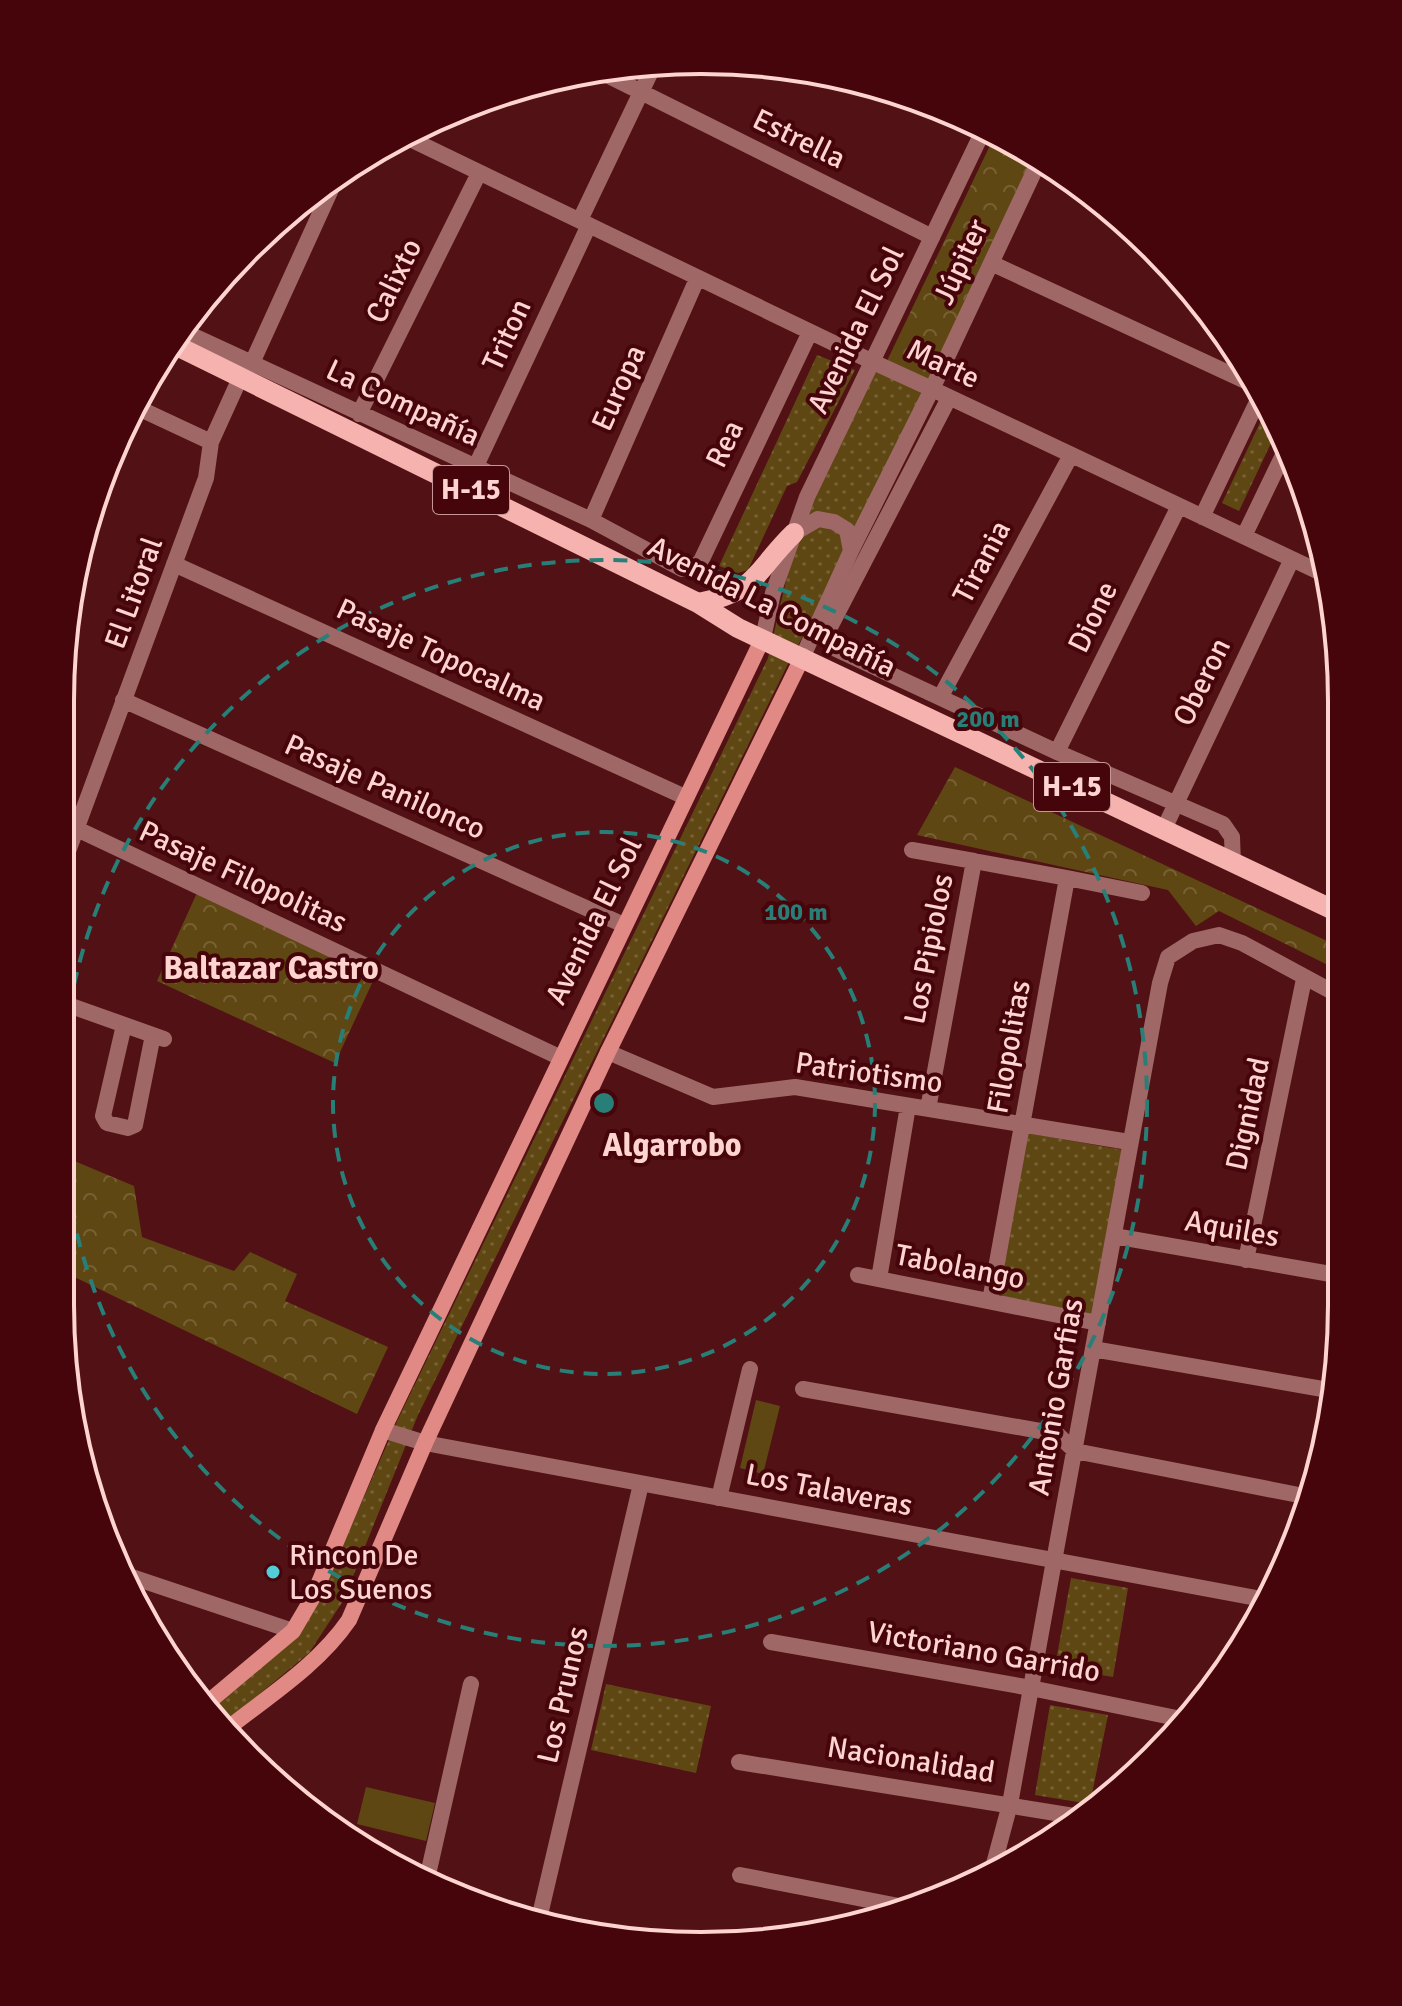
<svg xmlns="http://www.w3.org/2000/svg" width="1402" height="2006" font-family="Signika,sans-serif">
  <defs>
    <pattern id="grass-dots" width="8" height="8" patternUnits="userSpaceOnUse" patternTransform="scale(2)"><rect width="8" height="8" fill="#5f4713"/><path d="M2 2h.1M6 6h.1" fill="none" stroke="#776134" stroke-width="1.8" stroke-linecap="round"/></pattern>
    <pattern id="forest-crowns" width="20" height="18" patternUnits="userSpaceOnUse" patternTransform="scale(2)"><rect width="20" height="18" fill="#5f4713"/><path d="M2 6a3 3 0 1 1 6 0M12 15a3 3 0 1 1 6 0" fill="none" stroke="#776134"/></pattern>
  </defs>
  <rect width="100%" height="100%" fill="#521215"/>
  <path fill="url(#grass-dots)" d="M 817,355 L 855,370 L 797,482 L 787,486 L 748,570 L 738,573 L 719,566 Z
    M 876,360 L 926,385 L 848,552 L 788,664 L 418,1415 L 343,1601 L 309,1653 L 223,1724 L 210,1709 L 317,1604 L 399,1417 L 768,658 L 797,534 Z
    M 1268,406 L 1279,426 L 1239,511 L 1222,503 Z
    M 1022,1132 L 1129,1151 L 1098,1323 L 990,1301 Z
    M 1071,1578 L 1128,1588 L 1113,1677 L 1055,1667 Z
    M 606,1684 L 711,1706 L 696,1773 L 591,1750 Z
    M 1050,1705 L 1108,1715 L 1090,1804 L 1035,1795 Z"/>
  <path fill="url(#forest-crowns)" d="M 995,135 L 1035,156 L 926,385 L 886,363 Z
    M 955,767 L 1342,948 L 1342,972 L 1219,911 L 1196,926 L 1168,890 L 917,835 Z
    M 201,884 L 380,966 L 335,1063 L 157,981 Z
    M 60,1155 L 134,1186 L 142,1237 L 234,1271 L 250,1252 L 297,1274 L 285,1301 L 388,1347 L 357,1414 L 60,1270 Z"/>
  <path fill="#5f4713" d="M 756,1400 L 780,1406 L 763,1474 L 740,1468 Z
    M 366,1787 L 435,1803 L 426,1841 L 357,1824 Z"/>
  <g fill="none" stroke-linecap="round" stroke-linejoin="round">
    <path stroke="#9f6866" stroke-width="16" d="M 597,70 L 932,237
      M 404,136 L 873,362
      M 1040,159 L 932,389 L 1330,577
      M 580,220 L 654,65
      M 991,263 L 1252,384
      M 187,333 L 591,520 L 682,569 L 700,563 L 810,332
      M 252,363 L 338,174
      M 949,398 L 829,629 L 829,642 L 836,649 L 1057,752 L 1223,824 L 1232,837 L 1233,864
      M 134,406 L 211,442
      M 359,414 L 479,173
      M 475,468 L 589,225
      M 1202,517 L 1260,396
      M 591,520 L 697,279
      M 1244,536 L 1286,449
      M 174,564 L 685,797
      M 941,696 L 1071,455
      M 123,700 L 624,925
      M 1057,752 L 1179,506
      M 77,829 L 559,1057
      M 1163,831 L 1292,559
      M 912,850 L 974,861 L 928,1109
      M 974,861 L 1067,878
      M 60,873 L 206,478 L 211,442 L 241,376
      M 60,1002 L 164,1039
      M 124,1025 L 103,1116 L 107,1123 L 128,1128 L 135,1125 L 153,1035
      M 608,1052 L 713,1097 L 795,1087 L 1129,1142
      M 1114,1236 L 1342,1276
      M 1246,1260 L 1304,979
      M 858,1275 L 1098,1323
      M 879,1279 L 908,1106
      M 990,1301 L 1067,878 L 1142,893
      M 1093,1349 L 1334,1391
      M 803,1389 L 1057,1434 L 1075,1451 L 1309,1497
      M 1324,1449 L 1332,1404
      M 719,1498 L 750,1369
      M 1054,1561 L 1160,983 L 1168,957 L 1193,941 L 1219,935 L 1242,943 L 1342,997
      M 129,1576 L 293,1631
      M 771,1642 L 1031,1688 L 1186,1720
      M 739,1762 L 1074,1816
      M 740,1875 L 904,1907
      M 427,1879 L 471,1684
      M 539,1919 L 641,1484"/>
    <path stroke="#9f6866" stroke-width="16" d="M 794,533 L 818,519 L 834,522 L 847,530 L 851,551
      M 763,638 L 773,593 L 807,497 L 984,129
      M 803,656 L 851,551 L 932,389 L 873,362
      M 383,1430 L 425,1443 L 1267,1600
      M 991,1875 L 1010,1804 L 1054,1561"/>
    <path stroke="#e08985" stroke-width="16" d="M 206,1704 L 293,1631 L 313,1597 L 383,1430 L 763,638
      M 227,1729 C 270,1695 318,1665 349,1620 L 425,1443 L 608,1052 L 803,656"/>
    <path stroke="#f6b2ae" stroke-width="20" d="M 177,346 L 698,603 L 738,628 L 1342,914
      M 698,603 C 758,592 754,572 794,533"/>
  </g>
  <g fill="none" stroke="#277f78" stroke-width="4" stroke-dasharray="14 10">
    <circle cx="604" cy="1103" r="271"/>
    <circle cx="604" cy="1103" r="543"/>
  </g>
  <circle fill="#52ccd6" stroke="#46050b" stroke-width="3" cx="273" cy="1572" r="8"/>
  <g text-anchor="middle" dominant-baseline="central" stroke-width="8" stroke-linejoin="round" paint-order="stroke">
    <g fill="#46050b" stroke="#c79696" stroke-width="2">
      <rect x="433" y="466" width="76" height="48" rx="6"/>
      <rect x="1034" y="763" width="76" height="48" rx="6"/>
    </g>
    <g font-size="28" font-weight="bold" fill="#fed4d1">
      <text x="471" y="490">H-15</text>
      <text x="1072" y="787">H-15</text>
    </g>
    <g font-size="30" fill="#fed4d1" stroke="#46050b">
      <text transform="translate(799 139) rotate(26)">Estrella</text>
      <text transform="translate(961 262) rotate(-65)">Júpiter</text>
      <text transform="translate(394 281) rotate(-64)">Calixto</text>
      <text transform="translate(856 330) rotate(-64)">Avenida El Sol</text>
      <text transform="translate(507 335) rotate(-65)">Triton</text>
      <text transform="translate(943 364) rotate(25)">Marte</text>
      <text transform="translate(619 388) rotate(-66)">Europa</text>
      <text transform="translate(403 403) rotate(25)">La Compañía</text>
      <text transform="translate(725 444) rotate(-64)">Rea</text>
      <text transform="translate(982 562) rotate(-62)">Tirania</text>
      <text transform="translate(134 593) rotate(-70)">El Litoral</text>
      <text transform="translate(772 607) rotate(27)">Avenida La Compañía</text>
      <text transform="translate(1093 617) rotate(-64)">Dione</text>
      <text transform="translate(441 655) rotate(25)">Pasaje Topocalma</text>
      <text transform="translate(1202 682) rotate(-64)">Oberon</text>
      <text transform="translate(385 787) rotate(24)">Pasaje Panilonco</text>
      <text transform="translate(243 877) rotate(25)">Pasaje Filopolitas</text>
      <text transform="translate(594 921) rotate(-64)">Avenida El Sol</text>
      <text transform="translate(929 949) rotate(-79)">Los Pipiolos</text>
      <text transform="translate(1009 1047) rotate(-80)">Filopolitas</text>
      <text transform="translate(869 1073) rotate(8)">Patriotismo</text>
      <text transform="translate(1248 1114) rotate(-78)">Dignidad</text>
      <text transform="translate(1232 1229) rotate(10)">Aquiles</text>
      <text transform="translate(960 1267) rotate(11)">Tabolango</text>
      <text transform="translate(1056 1397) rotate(-80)">Antonio Garfias</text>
      <text transform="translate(829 1490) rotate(11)">Los Talaveras</text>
      <text transform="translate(984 1652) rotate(10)">Victoriano Garrido</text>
      <text transform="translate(563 1695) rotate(-77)">Los Prunos</text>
      <text transform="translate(911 1760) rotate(9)">Nacionalidad</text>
    </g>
    <g font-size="30" fill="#fed4d1" stroke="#46050b" text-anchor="start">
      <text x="289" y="1555">Rincon De<tspan x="289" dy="34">Los Suenos</tspan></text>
    </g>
    <g font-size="32" font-weight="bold" fill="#fed4d1" stroke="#46050b">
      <text x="271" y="968">Baltazar Castro</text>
      <text x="672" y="1145">Algarrobo</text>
    </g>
  </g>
  <path d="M0 0H1402V2006H0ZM701 74H701A627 627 0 0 1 1328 701V1305A627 627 0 0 1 701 1932H701A627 627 0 0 1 74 1305V701A627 627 0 0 1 701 74Z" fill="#46050b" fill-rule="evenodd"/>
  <path fill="none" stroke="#fed4d1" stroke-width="4" d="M701 74H701A627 627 0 0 1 1328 701V1305A627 627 0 0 1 701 1932H701A627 627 0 0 1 74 1305V701A627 627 0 0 1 701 74Z"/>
  <circle cx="604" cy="1103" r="12" fill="#277f78" stroke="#46050b" stroke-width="4"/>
  <g font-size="24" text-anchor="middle" font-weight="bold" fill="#277f78" stroke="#46050b" stroke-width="8" stroke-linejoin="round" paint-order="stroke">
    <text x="988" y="727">200 m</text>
    <text x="796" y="920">100 m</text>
  </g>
</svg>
